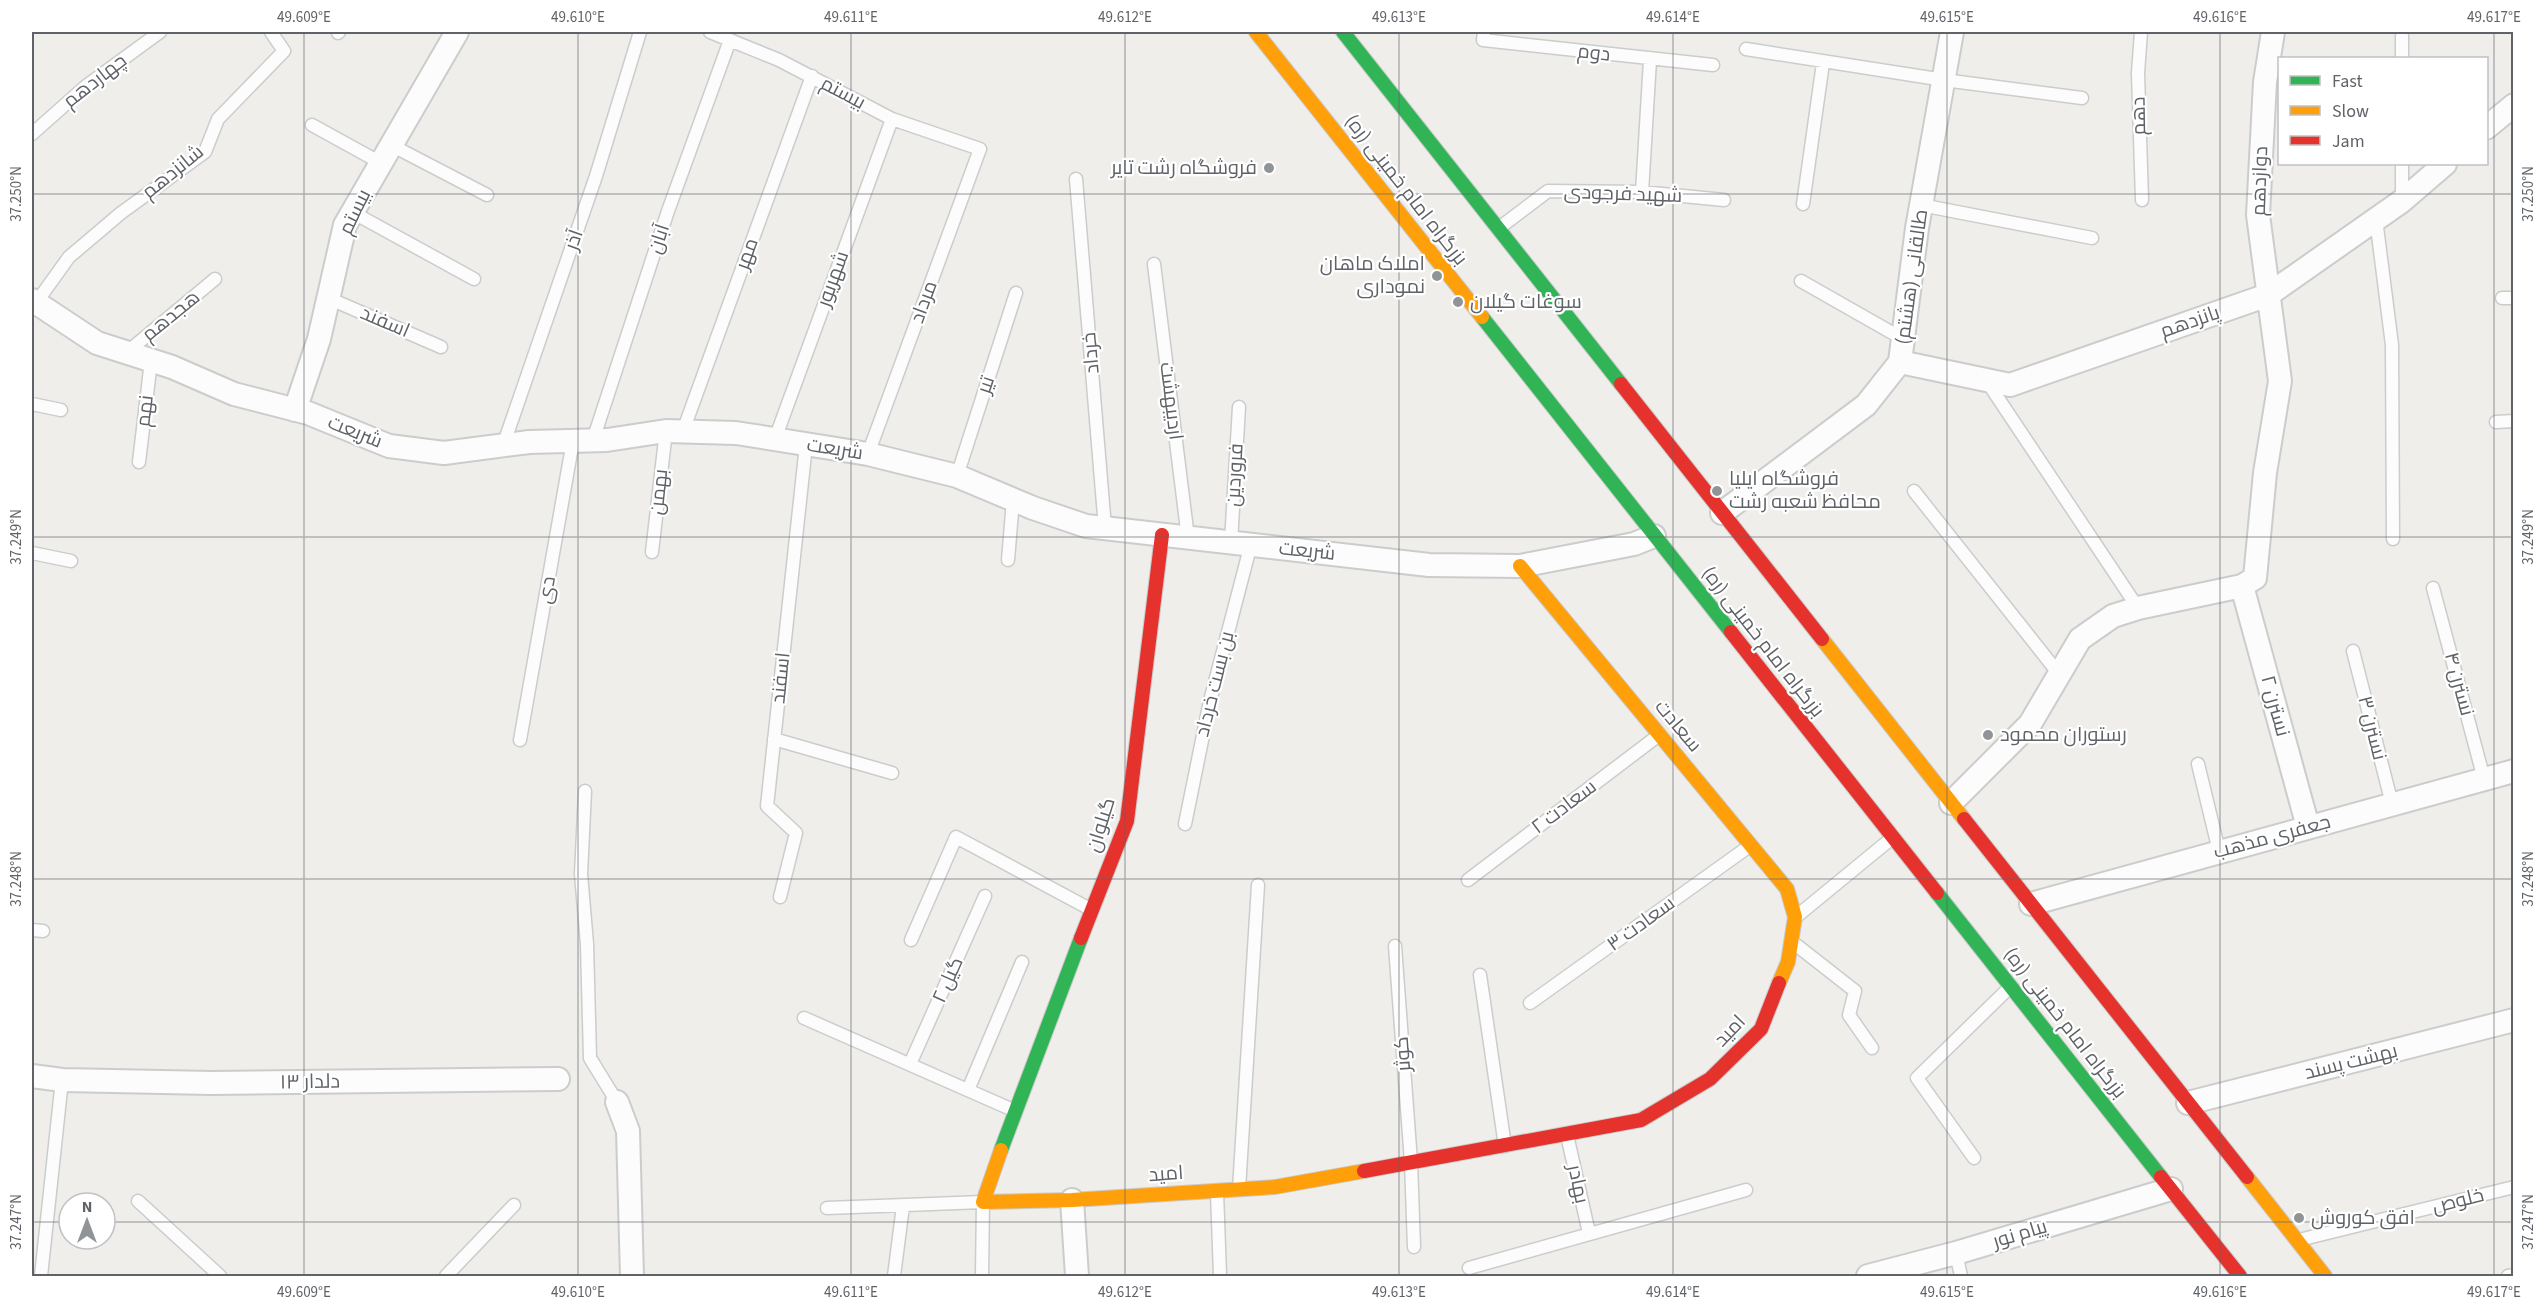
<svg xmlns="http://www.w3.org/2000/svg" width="2545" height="1308" font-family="'Source Sans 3',Cairo,sans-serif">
  <rect width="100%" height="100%" fill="#efeeea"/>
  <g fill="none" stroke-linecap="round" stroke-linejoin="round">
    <g stroke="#cbcccc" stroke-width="15">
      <path id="lane" d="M 710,32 L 779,60 L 892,119 L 980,149 L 868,454
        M 1484,32 L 1483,40 L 1713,65
        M 2141,32 L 2138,73 L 2142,200
        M 338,33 L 339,32
        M 1746,49 L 1944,80 L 2082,98
        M 2402,58 L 2402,36
        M 312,125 L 381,163
        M 32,134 L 86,86 L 160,32
        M 391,145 L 487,195
        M 1076,179 L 1105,528
        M 1642,192 L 1650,60
        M 2402,201 L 2402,164
        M 1803,204 L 1823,63
        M 1921,205 L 2092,238
        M 352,212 L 474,279
        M 2376,219 L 2392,345 L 2393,539
        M 1499,228 L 1548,191 L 1642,192 L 1724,200
        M 1154,264 L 1188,538
        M 1801,281 L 1903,339
        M 328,298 L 441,347
        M 2502,298 L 2514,298
        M 36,303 L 69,257 L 121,213 L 205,152 L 218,119 L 284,51 L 271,32
        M 126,353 L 215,279
        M 1986,380 L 2138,608
        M 32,404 L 61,410
        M 2496,422 L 2514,421
        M 683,431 L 812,76
        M 775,439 L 892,119
        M 593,440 L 668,211 L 730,40
        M 503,446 L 596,176 L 640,32
        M 139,462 L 151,361
        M 957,476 L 1016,293
        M 1914,491 L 2059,674
        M 1231,542 L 1239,407
        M 652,552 L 666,431
        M 32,553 L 71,561
        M 1008,560 L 1013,500
        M 2433,588 L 2484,779
        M 2353,651 L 2392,804
        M 774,739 L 892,773
        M 520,740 L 573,441
        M 2198,764 L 2219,851
        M 585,791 L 581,874 L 587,944 L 590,1058 L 617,1102
        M 1185,824 L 1210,701 L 1251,544
        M 1468,880 L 1659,735
        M 780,897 L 796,833 L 767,806 L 806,445
        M 1797,916 L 1892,838
        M 32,930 L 43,931
        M 911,940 L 956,837 L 1090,909
        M 1795,944 L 1855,991 L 1849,1015 L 1872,1048
        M 1395,946 L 1411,1162 L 1414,1247
        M 1480,975 L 1505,1146
        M 1530,1003 L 1751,845
        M 804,1018 L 1013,1110
        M 910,1064 L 985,896
        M 968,1090 L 1022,962
        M 1567,1135 L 1589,1233
        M 1974,1158 L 1917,1078 L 2010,987
        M 1239,1189 L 1258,885
        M 1217,1192 L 1220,1275
        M 138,1201 L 220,1276
        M 827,1208 L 983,1202 L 982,1276
        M 2299,1240 L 2514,1187
        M 1956,1253 L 1961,1276
        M 1469,1268 L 1746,1190
        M 41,1276 L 62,1080
        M 446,1276 L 514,1205
        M 894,1276 L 903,1206
        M 2508,1276 L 2514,1275"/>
    </g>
    <g stroke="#cbcccc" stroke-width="26">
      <path id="street" d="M 2486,128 L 2514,105
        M 32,300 L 97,343 L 172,367 L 234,394 L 308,413 L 389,446 L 444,453 L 529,442 L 607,440 L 666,431 L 736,433 L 868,454 L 957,476 L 1033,508 L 1086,526 L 1429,565 L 1520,566 L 1634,544 L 1654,536
        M 1900,362 L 2010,385 L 2268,295 L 2402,201 L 2445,164
        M 295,410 L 319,339 L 345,225 L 457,32
        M 1722,513 L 1866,405 L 1900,362 L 1917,228 L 1952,32
        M 2242,586 L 2308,827
        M 1951,803 L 2030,724 L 2080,639 L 2113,616 L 2138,608 L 2242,586 L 2255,578 L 2265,473 L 2280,381 L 2258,215 L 2265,82 L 2273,32
        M 2031,904 L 2514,771
        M 32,1076 L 62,1080 L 211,1083 L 558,1079
        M 617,1102 L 628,1131 L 632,1276
        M 2188,1103 L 2514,1020
        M 1072,1200 L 1077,1276
        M 1868,1276 L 1956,1253 L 2171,1189"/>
    </g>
    <g stroke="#cacacb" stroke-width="16">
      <path id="fast" d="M 1343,32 L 1621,384
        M 1482,317 L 1731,632
        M 1937,893 L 2161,1177
        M 1001,1150 L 1081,938"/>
    </g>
    <g stroke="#cacacb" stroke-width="16">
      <path id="slow" d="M 1256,32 L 1482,317
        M 1520,566 L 1787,889 L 1795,917 L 1788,962 L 1779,983
        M 1822,639 L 1964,819
        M 1001,1150 L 983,1202 L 1072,1200 L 1275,1187 L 1364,1171
        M 2247,1177 L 2325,1276"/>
    </g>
    <g stroke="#cacacb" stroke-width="16">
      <path id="jam" d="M 1621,384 L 1822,639
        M 1731,632 L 1937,893
        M 1964,819 L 2247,1177
        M 1081,938 L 1127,821 L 1162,535
        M 1364,1171 L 1641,1120 L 1710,1079 L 1761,1029 L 1779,983
        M 2161,1177 L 2240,1276"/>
    </g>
    <use href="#lane" stroke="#fdfcfc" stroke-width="12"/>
    <use href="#street" stroke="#fdfcfc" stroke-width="22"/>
    <use href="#fast" stroke="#30b455" stroke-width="14"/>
    <use href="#slow" stroke="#ff9f0a" stroke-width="14"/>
    <use href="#jam" stroke="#e5322d" stroke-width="14"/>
  </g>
  <path fill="none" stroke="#5f6368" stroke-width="1.5" stroke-opacity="0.45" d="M 304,32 L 304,1276M 578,32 L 578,1276M 851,32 L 851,1276M 1125,32 L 1125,1276M 1399,32 L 1399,1276M 1673,32 L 1673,1276M 1947,32 L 1947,1276M 2220,32 L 2220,1276M 2494,32 L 2494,1276M 32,194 L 2514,194M 32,537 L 2514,537M 32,879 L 2514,879M 32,1222 L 69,1222M 105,1222 L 2514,1222"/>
  <g fill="#919496" stroke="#fff" stroke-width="2">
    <circle cx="1269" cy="168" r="6"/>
    <circle cx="1437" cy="276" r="6"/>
    <circle cx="1458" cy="302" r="6"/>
    <circle cx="1717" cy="491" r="6"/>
    <circle cx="1988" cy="735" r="6"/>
    <circle cx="2299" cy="1218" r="6"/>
  </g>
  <g text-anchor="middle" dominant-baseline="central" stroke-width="4.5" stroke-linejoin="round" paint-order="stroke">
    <g font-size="20" fill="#5f6368" stroke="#fff">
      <text transform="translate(1594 53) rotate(7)">دوم</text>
      <text transform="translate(95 81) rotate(-38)">چهاردهم</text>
      <text transform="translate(843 93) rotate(28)">بیستم</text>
      <text transform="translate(2139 116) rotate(-91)">دهم</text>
      <text transform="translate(173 172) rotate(-39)">شانزدهم</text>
      <text transform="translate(2260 181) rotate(-88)">دوازدهم</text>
      <text transform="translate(1406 190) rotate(52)">بزرگراه امام خمینی (ره)</text>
      <text transform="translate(1623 194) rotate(2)">شهید فرجودی</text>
      <text transform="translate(355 212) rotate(-64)">بیستم</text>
      <text transform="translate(659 239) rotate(-72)">آبان</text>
      <text transform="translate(574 240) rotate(-71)">آذر</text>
      <text transform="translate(747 254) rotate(-70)">مهر</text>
      <text transform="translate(1912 277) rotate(-82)">طالقانی (هشتم)</text>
      <text transform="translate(833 279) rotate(-70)">شهریور</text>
      <text transform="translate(924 302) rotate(-70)">مرداد</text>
      <text transform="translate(171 316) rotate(-39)">هجدهم</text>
      <text transform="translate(385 322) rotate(23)">اسفند</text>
      <text transform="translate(2190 322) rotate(-19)">پانزدهم</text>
      <text transform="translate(1091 353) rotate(-95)">خرداد</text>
      <text transform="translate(986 385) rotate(-72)">تیر</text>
      <text transform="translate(1171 401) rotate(83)">اردیبهشت</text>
      <text transform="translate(145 411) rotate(-83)">نهم</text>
      <text transform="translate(355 432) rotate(22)">شریعت</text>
      <text transform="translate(835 449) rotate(9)">شریعت</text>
      <text transform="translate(1235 475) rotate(-87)">فروردین</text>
      <text transform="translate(659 492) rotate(-84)">بهمن</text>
      <text transform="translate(1307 551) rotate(6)">شریعت</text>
      <text transform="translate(547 590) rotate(-80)">دی</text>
      <text transform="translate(1763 642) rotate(52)">بزرگراه امام خمینی (ره)</text>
      <text transform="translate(781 678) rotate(-84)">اسفند</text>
      <text transform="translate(1215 684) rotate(-76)">بن بست خرداد</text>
      <text transform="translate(2459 684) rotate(75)">نسترن ۴</text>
      <text transform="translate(2275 706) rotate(75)">نسترن ۲</text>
      <text transform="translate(1678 726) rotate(50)">سعادت</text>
      <text transform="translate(2372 728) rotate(76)">نسترن ۳</text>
      <text transform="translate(1564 807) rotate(-37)">سعادت ۲</text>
      <text transform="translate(1101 825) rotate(-73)">گیلوان</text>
      <text transform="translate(2272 837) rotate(-15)">جعفری مذهب</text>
      <text transform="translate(1641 924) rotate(-36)">سعادت ۳</text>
      <text transform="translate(948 980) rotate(-66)">گیل ۲</text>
      <text transform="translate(2065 1023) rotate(52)">بزرگراه امام خمینی (ره)</text>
      <text transform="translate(1730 1031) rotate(-46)">امید</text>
      <text transform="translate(1403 1054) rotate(-94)">کوثر</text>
      <text transform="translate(2351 1062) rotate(-14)">بهشت پسند</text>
      <text transform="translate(310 1082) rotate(-1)">دلدار ۱۳</text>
      <text transform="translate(1166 1174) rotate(-4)">امید</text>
      <text transform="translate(1578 1184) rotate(78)">بهادر</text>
      <text transform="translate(2458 1201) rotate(-14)">خلوص</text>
      <text transform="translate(2020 1234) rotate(-17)">پیام نور</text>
    </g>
    <g font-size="20" fill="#5f6368" stroke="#fff" text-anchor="start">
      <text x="1257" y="168" text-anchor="end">فروشگاه رشت تاير</text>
      <text x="1425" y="264" text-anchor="end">املاک ماهان<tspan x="1425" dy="23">نموداری</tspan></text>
      <text x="1470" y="302">سوغات گیلان</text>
      <text x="1729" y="479">فروشگاه ایلیا<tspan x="1729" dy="23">محافظ شعبه رشت</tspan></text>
      <text x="2000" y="735">رستوران محمود</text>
      <text x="2311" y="1218">افق کوروش</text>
    </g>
  </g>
  <rect width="2545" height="1308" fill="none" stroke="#ffffff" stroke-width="66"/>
  <rect x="2278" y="57" width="210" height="108" fill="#ffffff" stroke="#bfc1c3" stroke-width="1.5"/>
  <rect x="2290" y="76" width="30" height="9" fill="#30b455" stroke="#bfc1c3" stroke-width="1.5"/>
  <text x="2332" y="87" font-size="18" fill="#5f6368">Fast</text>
  <rect x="2290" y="106" width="30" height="9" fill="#ff9f0a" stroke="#bfc1c3" stroke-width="1.5"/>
  <text x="2332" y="117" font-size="18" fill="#5f6368">Slow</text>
  <rect x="2290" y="136" width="30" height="9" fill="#e5322d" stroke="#bfc1c3" stroke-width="1.5"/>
  <text x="2332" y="147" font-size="18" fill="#5f6368">Jam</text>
  <g transform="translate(87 1221)"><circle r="28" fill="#ffffff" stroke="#bfc1c3" stroke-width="1.5"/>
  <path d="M0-4.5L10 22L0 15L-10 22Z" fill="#919496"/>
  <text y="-9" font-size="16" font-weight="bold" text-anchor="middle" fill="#5f6368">N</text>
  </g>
  <rect x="33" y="33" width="2479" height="1242" fill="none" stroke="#5f6368" stroke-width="2"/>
  <g font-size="15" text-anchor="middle" fill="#5f6368">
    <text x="304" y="22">49.609°E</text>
    <text x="578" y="22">49.610°E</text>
    <text x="851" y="22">49.611°E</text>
    <text x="1125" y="22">49.612°E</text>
    <text x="1399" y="22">49.613°E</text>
    <text x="1673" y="22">49.614°E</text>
    <text x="1947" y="22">49.615°E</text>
    <text x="2220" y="22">49.616°E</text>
    <text x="2494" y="22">49.617°E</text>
    <text transform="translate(16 194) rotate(-90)" y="5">37.250°N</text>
    <text transform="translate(2528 194) rotate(-90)" y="5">37.250°N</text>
    <text transform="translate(16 537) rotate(-90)" y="5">37.249°N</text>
    <text transform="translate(2528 537) rotate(-90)" y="5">37.249°N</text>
    <text transform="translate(16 879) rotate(-90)" y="5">37.248°N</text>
    <text transform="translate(2528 879) rotate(-90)" y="5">37.248°N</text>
    <text transform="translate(16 1222) rotate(-90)" y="5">37.247°N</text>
    <text transform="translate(2528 1222) rotate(-90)" y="5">37.247°N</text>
    <text x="304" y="1297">49.609°E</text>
    <text x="578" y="1297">49.610°E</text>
    <text x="851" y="1297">49.611°E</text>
    <text x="1125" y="1297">49.612°E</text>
    <text x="1399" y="1297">49.613°E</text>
    <text x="1673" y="1297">49.614°E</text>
    <text x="1947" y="1297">49.615°E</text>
    <text x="2220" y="1297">49.616°E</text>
    <text x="2494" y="1297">49.617°E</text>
  </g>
</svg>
